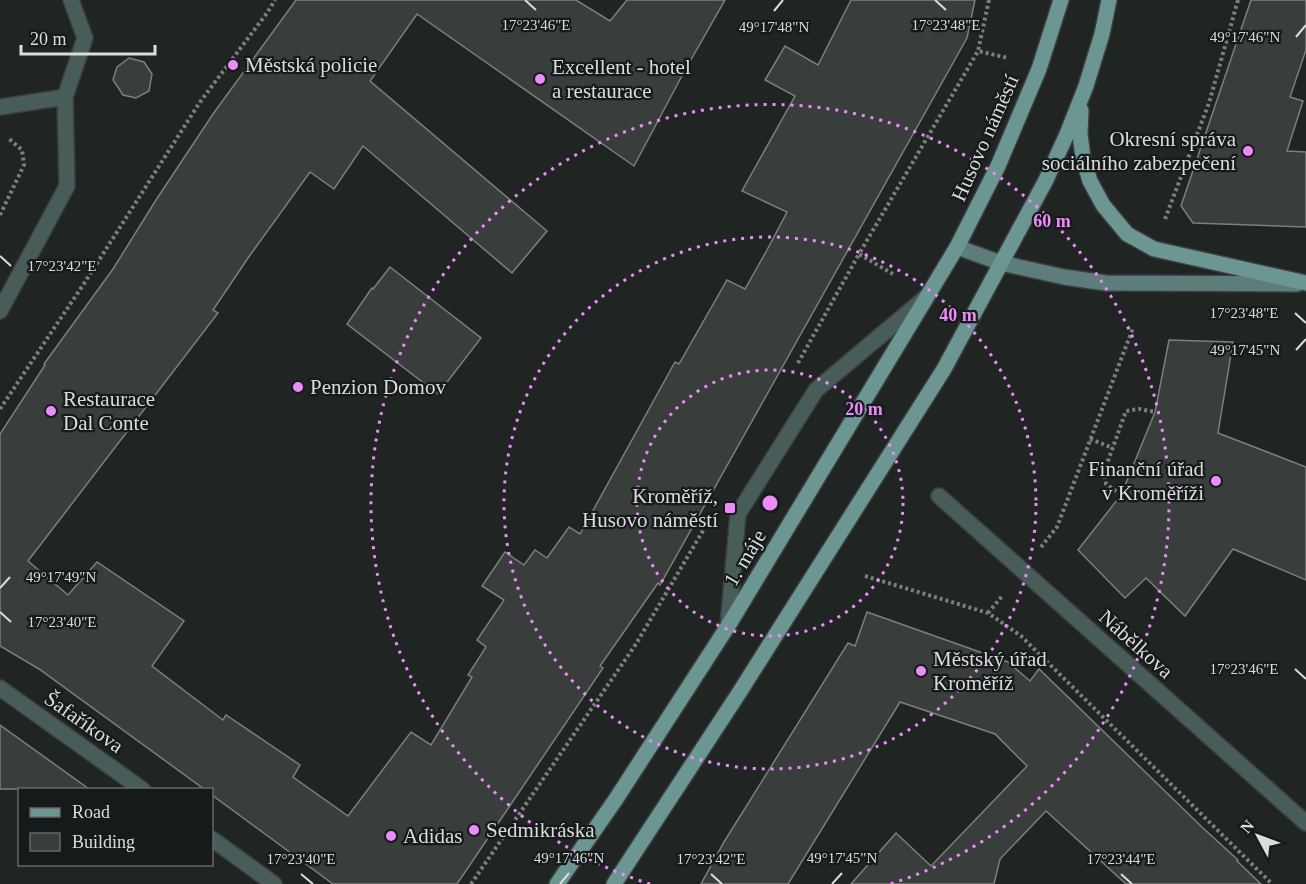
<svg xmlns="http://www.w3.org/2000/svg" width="1306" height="884" font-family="'Times New Roman',serif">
<rect width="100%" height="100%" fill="#202423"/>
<g fill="#393d3c" stroke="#7b7f7e" stroke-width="1.5">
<path d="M296,0H576L610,21L627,0H725L684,72L634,166L417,14L370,81L547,231L512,273L363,146L334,189L310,172L248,258L213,310L218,313L28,561L68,595L97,562L184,621L152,666L223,720L226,715L300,765L293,777L348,816L411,732L431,745L472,677L468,675L486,647L477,640L504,600L482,586L505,552L524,565L535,550L547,558L569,527L580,534L675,362L679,364L727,280L745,289L767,250L787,212L742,191L795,96L765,80L785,46L818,65L851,0H975L967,38L660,585L658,583L600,666L603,668L457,884H333L212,795V789H204L39,669L0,646V434L45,365L44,364L113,269L156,200L213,114Z"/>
<path d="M1251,0H1306V50L1290,97L1303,101L1287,151L1306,152V227L1193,223L1181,206Z"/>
<path d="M129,58L144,62L152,74L149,91L136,98L123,95L113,80L117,67Z"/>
<path d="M390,267L481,338L438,394L347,324L372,288L373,289Z"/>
<path d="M1169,340L1233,342L1218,433L1306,467V580L1233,549L1185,616L1146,578L1125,598L1078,550L1121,495L1155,412Z"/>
<path d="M867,612L1008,662L1030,681L1039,669L1203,828L1238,860L1237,861L1261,884H1126L1046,811L1000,859L994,884H851L896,833L931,866L1027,766L995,734L900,702L788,884H701L724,842L848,643L855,646Z"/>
<path d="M0,725L89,789H0Z"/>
</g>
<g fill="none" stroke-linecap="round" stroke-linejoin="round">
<defs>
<path id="service" d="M728,626L738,514L816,390L925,298"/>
<g id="minor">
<path d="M0,107L65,97"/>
<path d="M0,311L67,186L65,97L85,38L71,0"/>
<path d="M939,496L1306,823"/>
<path d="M0,688L143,790"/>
<path d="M212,839L274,884"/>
</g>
<path id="secondary" d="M957,247L1001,263L1064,277L1106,283L1297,284"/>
<g id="primary">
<path d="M1081,110L1080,134L1083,158L1090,181L1103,205L1127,234L1154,249L1306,283"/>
<path d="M557,884L616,799L728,626L957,247L998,166L1039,69L1061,0"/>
<path d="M614,884L739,693L944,369L1046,180L1067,134L1086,86L1102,34L1109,0"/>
</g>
</defs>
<use href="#service" stroke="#3a3e3d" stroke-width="18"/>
<use href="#minor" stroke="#3a3e3d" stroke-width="18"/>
<use href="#secondary" stroke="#3a3e3d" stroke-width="18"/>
<use href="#primary" stroke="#3a3e3d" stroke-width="18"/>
<g stroke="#7c7f7e" stroke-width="4" stroke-dasharray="3 3" stroke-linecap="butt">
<path d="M989,0L978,51L1008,58"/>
<path d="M0,215L24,165L22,150L8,138"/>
<path d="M1165,219L1209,103L1238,0"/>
<path d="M893,274L859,254L978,51"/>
<path d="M798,363L859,254"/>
<path d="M0,409L85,282L200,102L267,13L275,0"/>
<path d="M1090,439L1113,448"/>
<path d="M1121,495L1106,484L1104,472L1126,411L1139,409L1156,412"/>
<path d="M1041,547L1057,527L1133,328"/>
<path d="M865,576L988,613L1021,636L1272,884"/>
<path d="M988,613L1003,595"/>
<path d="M471,884L636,644L704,529"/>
</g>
<use href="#service" stroke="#485d5a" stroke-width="15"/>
<use href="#minor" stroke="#485d5a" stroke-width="15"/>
<use href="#secondary" stroke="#5c7d79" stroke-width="15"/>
<use href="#primary" stroke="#6b9691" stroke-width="15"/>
</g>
<path fill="none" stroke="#dadddc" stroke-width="2" d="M525,0L536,10M935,0L946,10M774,11L783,0M1296,37L1306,25M0,256L11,266M1295,313L1306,323M1296,350L1306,339M0,588L10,577M0,612L11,622M1295,669L1306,679M301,874L313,884M711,874L722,884M1121,874L1132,884M560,884L569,873M832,884L842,873"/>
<g fill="none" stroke="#ec8cfb" stroke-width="3" stroke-dasharray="3 6">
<circle cx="770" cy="503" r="133"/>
<circle cx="770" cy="503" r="266"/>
<path d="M650 884A399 399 0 1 1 890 884"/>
</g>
<g fill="#ec8cfb" stroke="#171a1a" stroke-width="2">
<circle cx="233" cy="65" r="6"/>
<circle cx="540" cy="79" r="6"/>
<circle cx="1248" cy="151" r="6"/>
<circle cx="298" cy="387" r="6"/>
<circle cx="51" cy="411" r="6"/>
<circle cx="1216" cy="481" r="6"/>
<rect x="724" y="502" width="12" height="12" rx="3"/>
<circle cx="921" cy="671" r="6"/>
<circle cx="474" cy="830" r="6"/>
<circle cx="391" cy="836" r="6"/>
</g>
<g text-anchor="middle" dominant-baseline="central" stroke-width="4.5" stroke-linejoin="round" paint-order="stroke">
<g font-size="21" fill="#dadddc" stroke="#171a1a" text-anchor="start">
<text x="245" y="65">Městská policie</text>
<text x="552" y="67">Excellent - hotel<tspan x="552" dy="24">a restaurace</tspan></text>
<text x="1236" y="139" text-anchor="end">Okresní správa<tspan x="1236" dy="24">sociálního zabezpečení</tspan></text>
<text x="310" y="387">Penzion Domov</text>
<text x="63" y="399">Restaurace<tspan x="63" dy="24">Dal Conte</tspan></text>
<text x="1204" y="469" text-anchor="end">Finanční úřad<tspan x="1204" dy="24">v Kroměříži</tspan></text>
<text x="718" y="496" text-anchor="end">Kroměříž,<tspan x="718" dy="24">Husovo náměstí</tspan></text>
<text x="933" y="659">Městský úřad<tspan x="933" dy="24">Kroměříž</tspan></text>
<text x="486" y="830">Sedmikráska</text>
<text x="403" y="836">Adidas</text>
</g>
<g font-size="21" fill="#dadddc" stroke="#171a1a">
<text transform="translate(985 138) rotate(-66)">Husovo náměstí</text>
<text transform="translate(745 558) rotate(-59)">1. máje</text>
<text transform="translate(1136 644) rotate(42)">Nábělkova</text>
<text transform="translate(84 722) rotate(35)">Šafaříkova</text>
</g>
</g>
<g font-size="15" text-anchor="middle" fill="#dadddc" stroke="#171a1a" stroke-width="4.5" stroke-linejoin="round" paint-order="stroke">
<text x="536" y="30">17°23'46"E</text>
<text x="946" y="30">17°23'48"E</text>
<text x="774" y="32">49°17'48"N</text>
<text x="1245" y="42">49°17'46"N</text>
<text x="62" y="271">17°23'42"E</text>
<text x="1244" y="318">17°23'48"E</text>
<text x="1245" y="355">49°17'45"N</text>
<text x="61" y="582">49°17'49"N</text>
<text x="62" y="627">17°23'40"E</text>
<text x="1244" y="674">17°23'46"E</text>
<text x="569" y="863">49°17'46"N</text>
<text x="842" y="863">49°17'45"N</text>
<text x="301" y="864">17°23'40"E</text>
<text x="711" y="864">17°23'42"E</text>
<text x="1121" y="864">17°23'44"E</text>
</g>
<circle cx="770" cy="503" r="9" fill="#ec8cfb" stroke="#171a1a" stroke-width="3"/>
<g font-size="18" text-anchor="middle" font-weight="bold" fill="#ec8cfb" stroke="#171a1a" stroke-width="4.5" stroke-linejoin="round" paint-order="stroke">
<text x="1052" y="227">60 m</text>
<text x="958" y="321">40 m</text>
<text x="864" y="415">20 m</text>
</g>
<rect x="18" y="788" width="195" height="78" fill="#171a1a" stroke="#656868" stroke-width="1.5"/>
<rect x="30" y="808" width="30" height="9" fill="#6b9691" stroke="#656868" stroke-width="1.5"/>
<text x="72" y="818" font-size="18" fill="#dadddc">Road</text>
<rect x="30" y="833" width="30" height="18" fill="#393d3c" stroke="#656868" stroke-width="1.5"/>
<text x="72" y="848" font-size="18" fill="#dadddc">Building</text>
<g transform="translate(1258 836) rotate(311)" stroke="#171a1a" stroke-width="4.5" paint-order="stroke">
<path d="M0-4.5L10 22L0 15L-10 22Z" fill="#dadddc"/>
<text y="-9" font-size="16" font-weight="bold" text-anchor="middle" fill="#dadddc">N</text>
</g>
<path d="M21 45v9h134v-9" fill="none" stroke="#dadddc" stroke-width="3"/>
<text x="30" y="45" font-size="18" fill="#dadddc" stroke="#171a1a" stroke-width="4.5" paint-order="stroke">20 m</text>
</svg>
